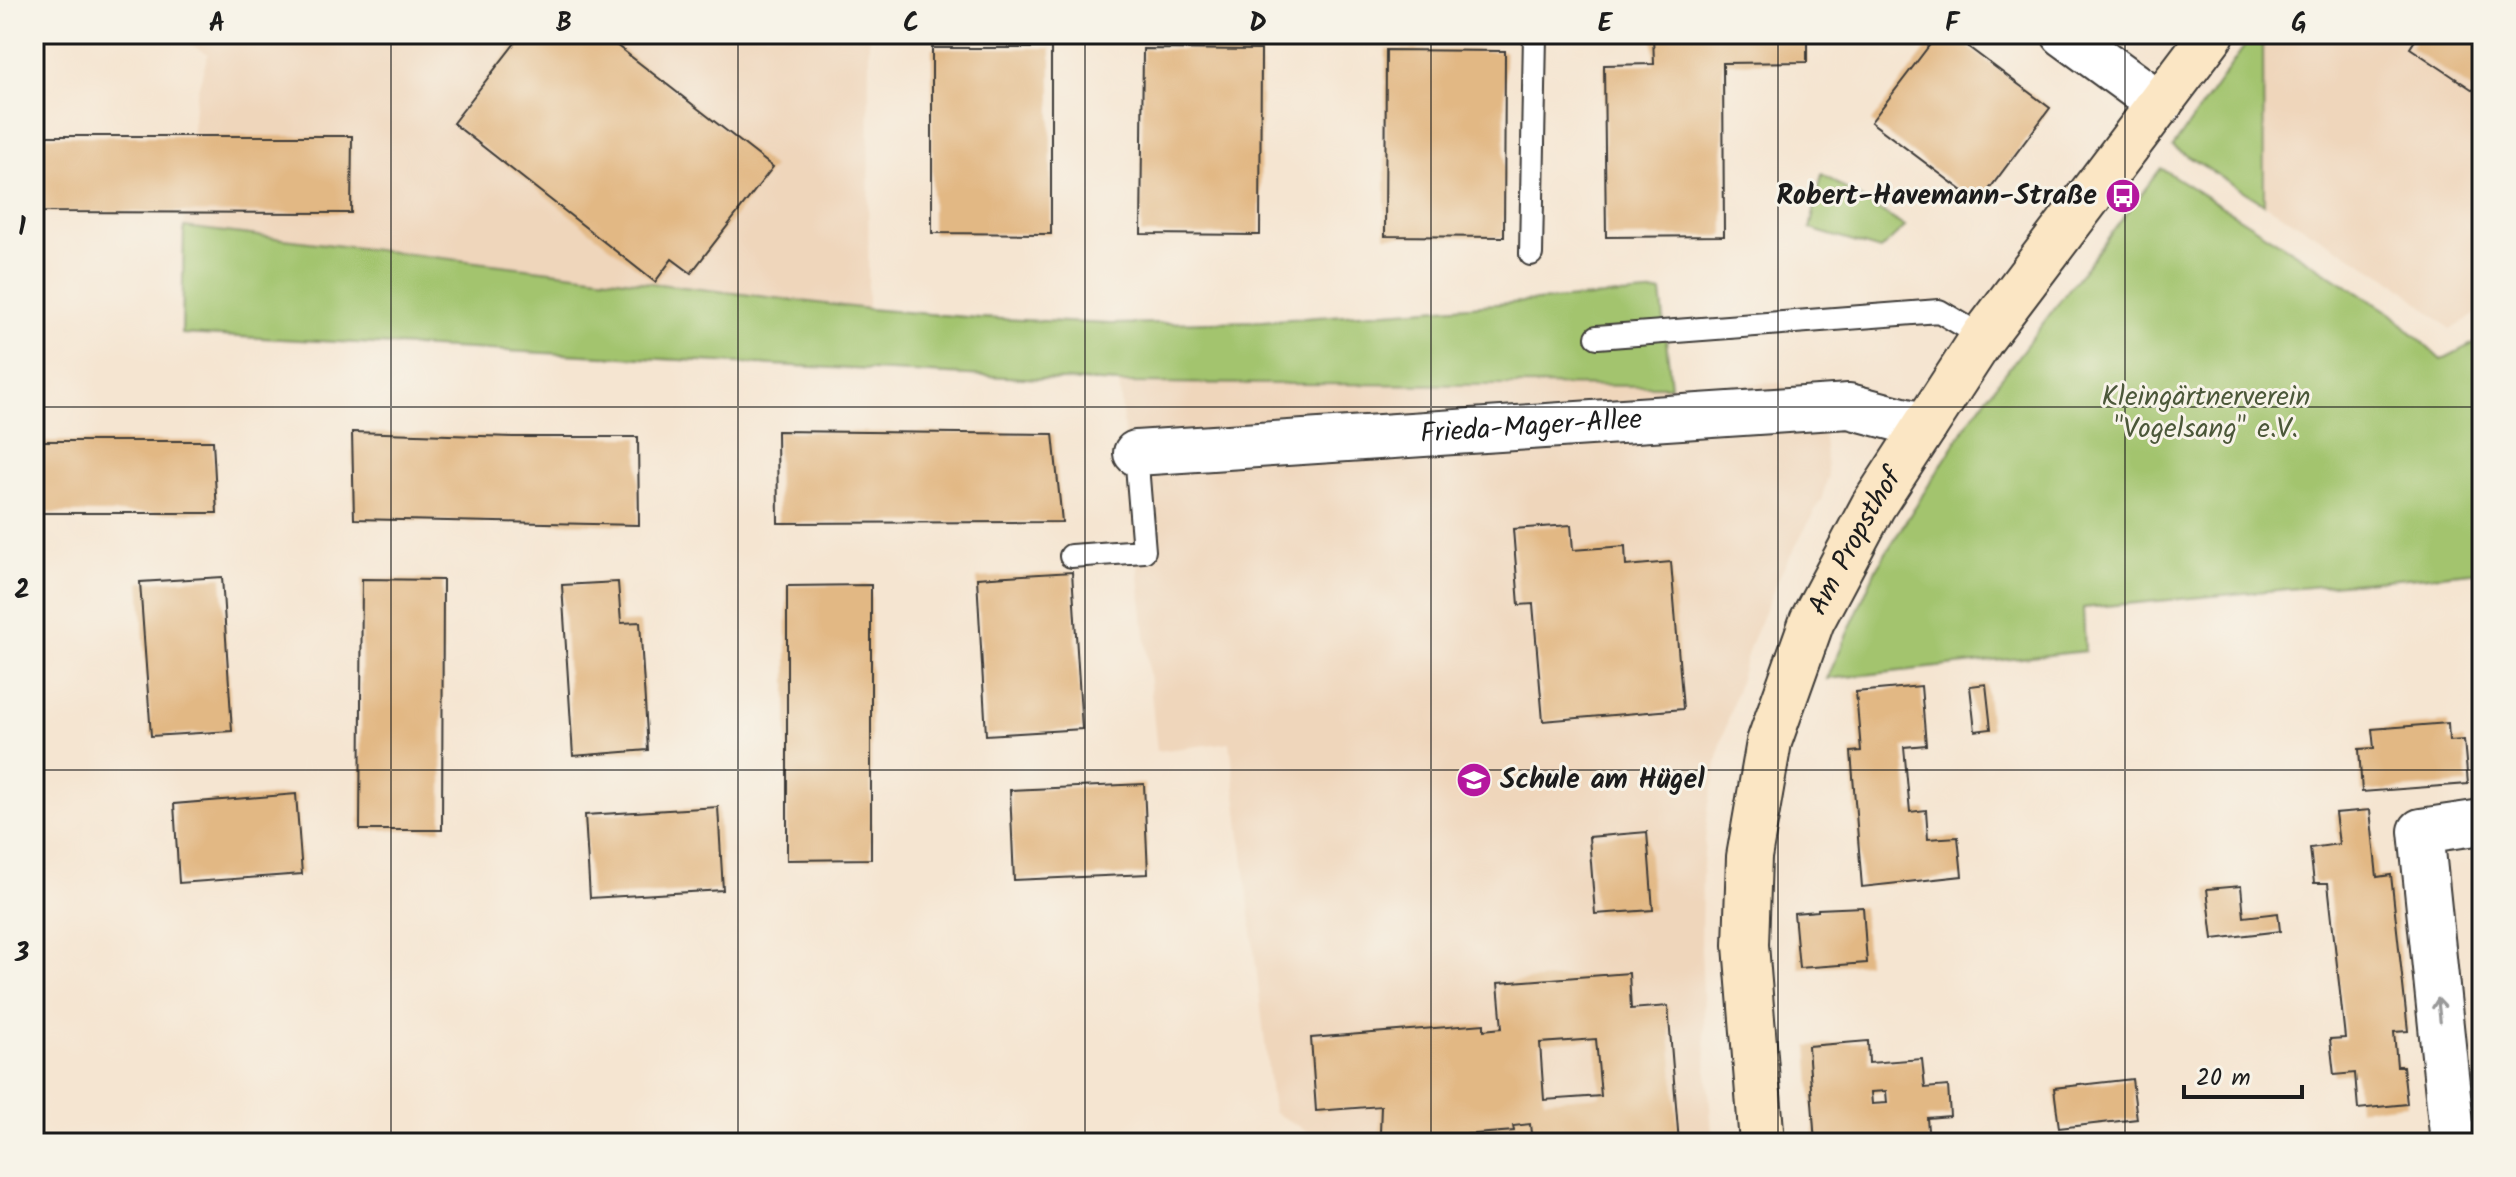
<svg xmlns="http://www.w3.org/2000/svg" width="2516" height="1177" font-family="Kalam,sans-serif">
<rect width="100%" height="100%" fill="#f7f3e8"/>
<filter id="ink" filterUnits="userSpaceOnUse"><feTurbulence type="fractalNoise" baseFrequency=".0125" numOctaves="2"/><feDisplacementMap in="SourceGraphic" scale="16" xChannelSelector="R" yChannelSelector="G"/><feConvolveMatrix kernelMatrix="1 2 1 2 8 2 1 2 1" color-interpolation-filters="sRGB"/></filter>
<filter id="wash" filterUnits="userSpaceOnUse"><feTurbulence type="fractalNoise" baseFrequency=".006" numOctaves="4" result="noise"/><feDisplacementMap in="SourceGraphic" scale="32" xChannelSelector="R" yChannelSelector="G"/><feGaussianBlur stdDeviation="1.8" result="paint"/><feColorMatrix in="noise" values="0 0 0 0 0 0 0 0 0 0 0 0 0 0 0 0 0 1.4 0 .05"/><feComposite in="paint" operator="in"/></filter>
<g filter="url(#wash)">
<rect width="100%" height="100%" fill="#f5e5d1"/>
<g fill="#efd6bb">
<path d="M171,34H869L868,309L184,227L196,97L208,54Z"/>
<path d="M2263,34H2482V311L2450,329L2396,283L2264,204Z"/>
<path d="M1119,383L1671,386L1780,383L1800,398L1816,418L1824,438L1828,477L1821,500L1781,573L1750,645L1721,743L1708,809L1702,875L1701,948L1706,1059L1713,1143H1329L1273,1112L1230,742L1157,751Z"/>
</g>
<g fill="#a3c46e" stroke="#607045" stroke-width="2">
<path d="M2253,34H2263L2264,204L2173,147Z"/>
<path d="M2161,168L2392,314L2441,360L2482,339V571L2083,608L2085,651L1827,679L1877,567L1971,418Z"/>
<path d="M1822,174L1905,227L1880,250L1810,229Z"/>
<path d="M184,227L868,309L979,318L1111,324L1262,321L1661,292L1671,386L1119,383L182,334Z"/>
</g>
<g id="blocks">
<g fill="#e2b884" fill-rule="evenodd">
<path d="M522,34H602L773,167L691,273L672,259L655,282L453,123Z"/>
<path d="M1653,34H1807V62L1723,63L1724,236L1606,237L1604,65L1654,64Z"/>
<path d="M1938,34H1951L2050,108L1979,203L1871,122Z"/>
<path d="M2419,34H2482V96L2410,48Z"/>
<path d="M932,48H1051V234L932,233Z"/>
<path d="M1143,49L1261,50L1260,235L1141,234Z"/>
<path d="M1386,50L1505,51L1504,237L1385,236Z"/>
<path d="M38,136H352L351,213L38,212Z"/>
<path d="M777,431L1053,434L1062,522L778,523Z"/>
<path d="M352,432L513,437H638L639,525L354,519Z"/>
<path d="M34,441H213L217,513H34Z"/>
<path d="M1571,525L1573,550L1625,546L1626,566L1671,562L1683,709L1543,721L1533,604L1519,605L1513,529Z"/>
<path d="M1072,572L1082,729L986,735L977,578Z"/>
<path d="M222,577L232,731L151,736L140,582Z"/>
<path d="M362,579L443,580L442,830H360Z"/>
<path d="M618,582L621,623L640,622L648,750L573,756L562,585Z"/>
<path d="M871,585V859L787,860V586Z"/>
<path d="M1986,684L1991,729L1975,731L1970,686Z"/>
<path d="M1921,686L1926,745L1904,747L1910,812L1926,810L1928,839L1958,837L1962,876L1862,887L1851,752L1861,751L1856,692Z"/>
<path d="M2448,723L2449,741L2464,740L2468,784L2362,792L2359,749L2374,748L2372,729Z"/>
<path d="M1144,784L1148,874L1014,880L1010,790Z"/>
<path d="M296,794L302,874L179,883L174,804Z"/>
<path d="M718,807L723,890L590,898L585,815Z"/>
<path d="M2370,810L2377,877L2391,875L2408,1031L2394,1032L2397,1066H2403L2407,1104L2358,1109L2355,1073L2334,1075L2330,1039L2345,1038L2328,883H2314L2310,848L2339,844L2335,813Z"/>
<path d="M1647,832L1653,910L1595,914L1589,837Z"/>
<path d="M2482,879V944H2480L2473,880Z"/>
<path d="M2241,886L2244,917L2278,913L2280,931L2213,939L2207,889Z"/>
<path d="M1863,907L1867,963L1799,968L1794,913L1818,911V909Z"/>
<path d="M1629,973L1631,1009L1668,1006L1679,1143H1532L1530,1124L1513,1126L1514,1131L1384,1141L1383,1133H1380L1381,1106L1316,1111L1311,1038L1484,1024V1030L1502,1028L1498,983ZM1596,1039L1601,1096L1544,1100L1540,1043Z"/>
<path d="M2482,995V1047H2480L2475,996Z"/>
<path d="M1868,1041L1869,1063L1922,1059L1925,1088L1948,1086L1950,1116L1927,1118L1929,1143H1815L1808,1046ZM1886,1091L1887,1103L1872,1104L1871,1092Z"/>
<path d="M2132,1079L2137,1119L2059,1128L2054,1088Z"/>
</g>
</g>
</g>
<g filter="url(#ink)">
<use href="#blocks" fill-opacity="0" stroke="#3d3a37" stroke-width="2"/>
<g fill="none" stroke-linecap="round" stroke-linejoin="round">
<defs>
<g id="lane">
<path d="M1531,254L1535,34"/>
<path d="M1597,337L1939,311L1983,337"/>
<path d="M1071,556L1144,551L1136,453"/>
</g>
<g id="street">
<path d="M2064,34L2160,104"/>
<path id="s1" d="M1136,453L1849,406L1925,426"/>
<path d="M2453,1143L2421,831L2482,822"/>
</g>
<g id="secondary">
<path id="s2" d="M1762,1143L1746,945L1749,857L1769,742L1812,621L1873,506L1983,337L2212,34"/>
</g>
</defs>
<use href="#lane" stroke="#3d3a37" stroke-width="26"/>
<use href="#street" stroke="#3d3a37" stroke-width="48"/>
<use href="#secondary" stroke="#3d3a37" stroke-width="48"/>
<use href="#lane" stroke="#fff" stroke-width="22"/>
<use href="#street" stroke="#fff" stroke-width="44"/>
<use href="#secondary" stroke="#fbe6c4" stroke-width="44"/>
</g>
<defs><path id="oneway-shaft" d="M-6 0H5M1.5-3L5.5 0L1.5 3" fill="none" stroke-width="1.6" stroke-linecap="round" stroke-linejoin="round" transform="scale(2)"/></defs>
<use stroke="#999" href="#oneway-shaft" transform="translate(2439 1010) rotate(-96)"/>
</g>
<path fill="none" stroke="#1c1c1c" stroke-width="2" stroke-opacity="0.55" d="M391,34V1143M738,34V1143M1085,34V1143M1431,34V1143M1778,34V1143M2125,34V1143M34,407H2482M34,770H2482"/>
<defs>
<symbol id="bus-disc" viewBox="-11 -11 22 22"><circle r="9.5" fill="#b5179e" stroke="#f7f3e8"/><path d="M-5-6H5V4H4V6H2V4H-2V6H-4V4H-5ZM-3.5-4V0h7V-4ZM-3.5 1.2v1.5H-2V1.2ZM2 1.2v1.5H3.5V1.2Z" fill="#fff"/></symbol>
<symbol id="school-disc" viewBox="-11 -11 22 22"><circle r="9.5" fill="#b5179e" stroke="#f7f3e8"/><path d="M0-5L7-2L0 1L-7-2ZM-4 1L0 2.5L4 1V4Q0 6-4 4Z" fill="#fff"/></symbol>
</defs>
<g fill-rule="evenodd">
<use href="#bus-disc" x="2103" y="176" width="40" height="40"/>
<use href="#school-disc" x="1454" y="760" width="40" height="40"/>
</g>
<g text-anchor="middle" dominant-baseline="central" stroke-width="6" stroke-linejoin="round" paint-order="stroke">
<g font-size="28" font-weight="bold" fill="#1c1c1c" stroke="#f7f3e8" text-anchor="end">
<text x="2097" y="196">Robert-Havemann-Straße</text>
<text x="1500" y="780" text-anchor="start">Schule am Hügel</text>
</g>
<g font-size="28" fill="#4b5739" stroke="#f7f3e8">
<text x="2206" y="397">Kleingärtnerverein<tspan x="2206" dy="32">"Vogelsang" e.V.</tspan></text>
</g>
<g font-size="28" fill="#1c1c1c" stroke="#f7f3e8">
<text stroke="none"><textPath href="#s1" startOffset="396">Frieda-Mager-Allee</textPath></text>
<text stroke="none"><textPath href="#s2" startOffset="622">Am Propsthof</textPath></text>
</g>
</g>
<rect width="2516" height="1177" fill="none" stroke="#f7f3e8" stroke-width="88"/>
<path d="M2184 1085v12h118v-12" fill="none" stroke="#1c1c1c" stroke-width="4"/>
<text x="2196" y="1085" font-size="24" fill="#1c1c1c" stroke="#f7f3e8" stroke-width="6" paint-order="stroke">20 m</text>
<rect x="44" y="44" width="2428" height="1089" fill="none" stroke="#1c1c1c" stroke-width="3"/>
<g font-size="26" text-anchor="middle" font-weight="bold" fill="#1c1c1c">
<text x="217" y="31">A</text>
<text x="564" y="31">B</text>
<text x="911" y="31">C</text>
<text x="1258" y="31">D</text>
<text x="1605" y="31">E</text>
<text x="1952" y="31">F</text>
<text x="2299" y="31">G</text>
<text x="22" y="235">1</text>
<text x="22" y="598">2</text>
<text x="22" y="961">3</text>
</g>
</svg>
